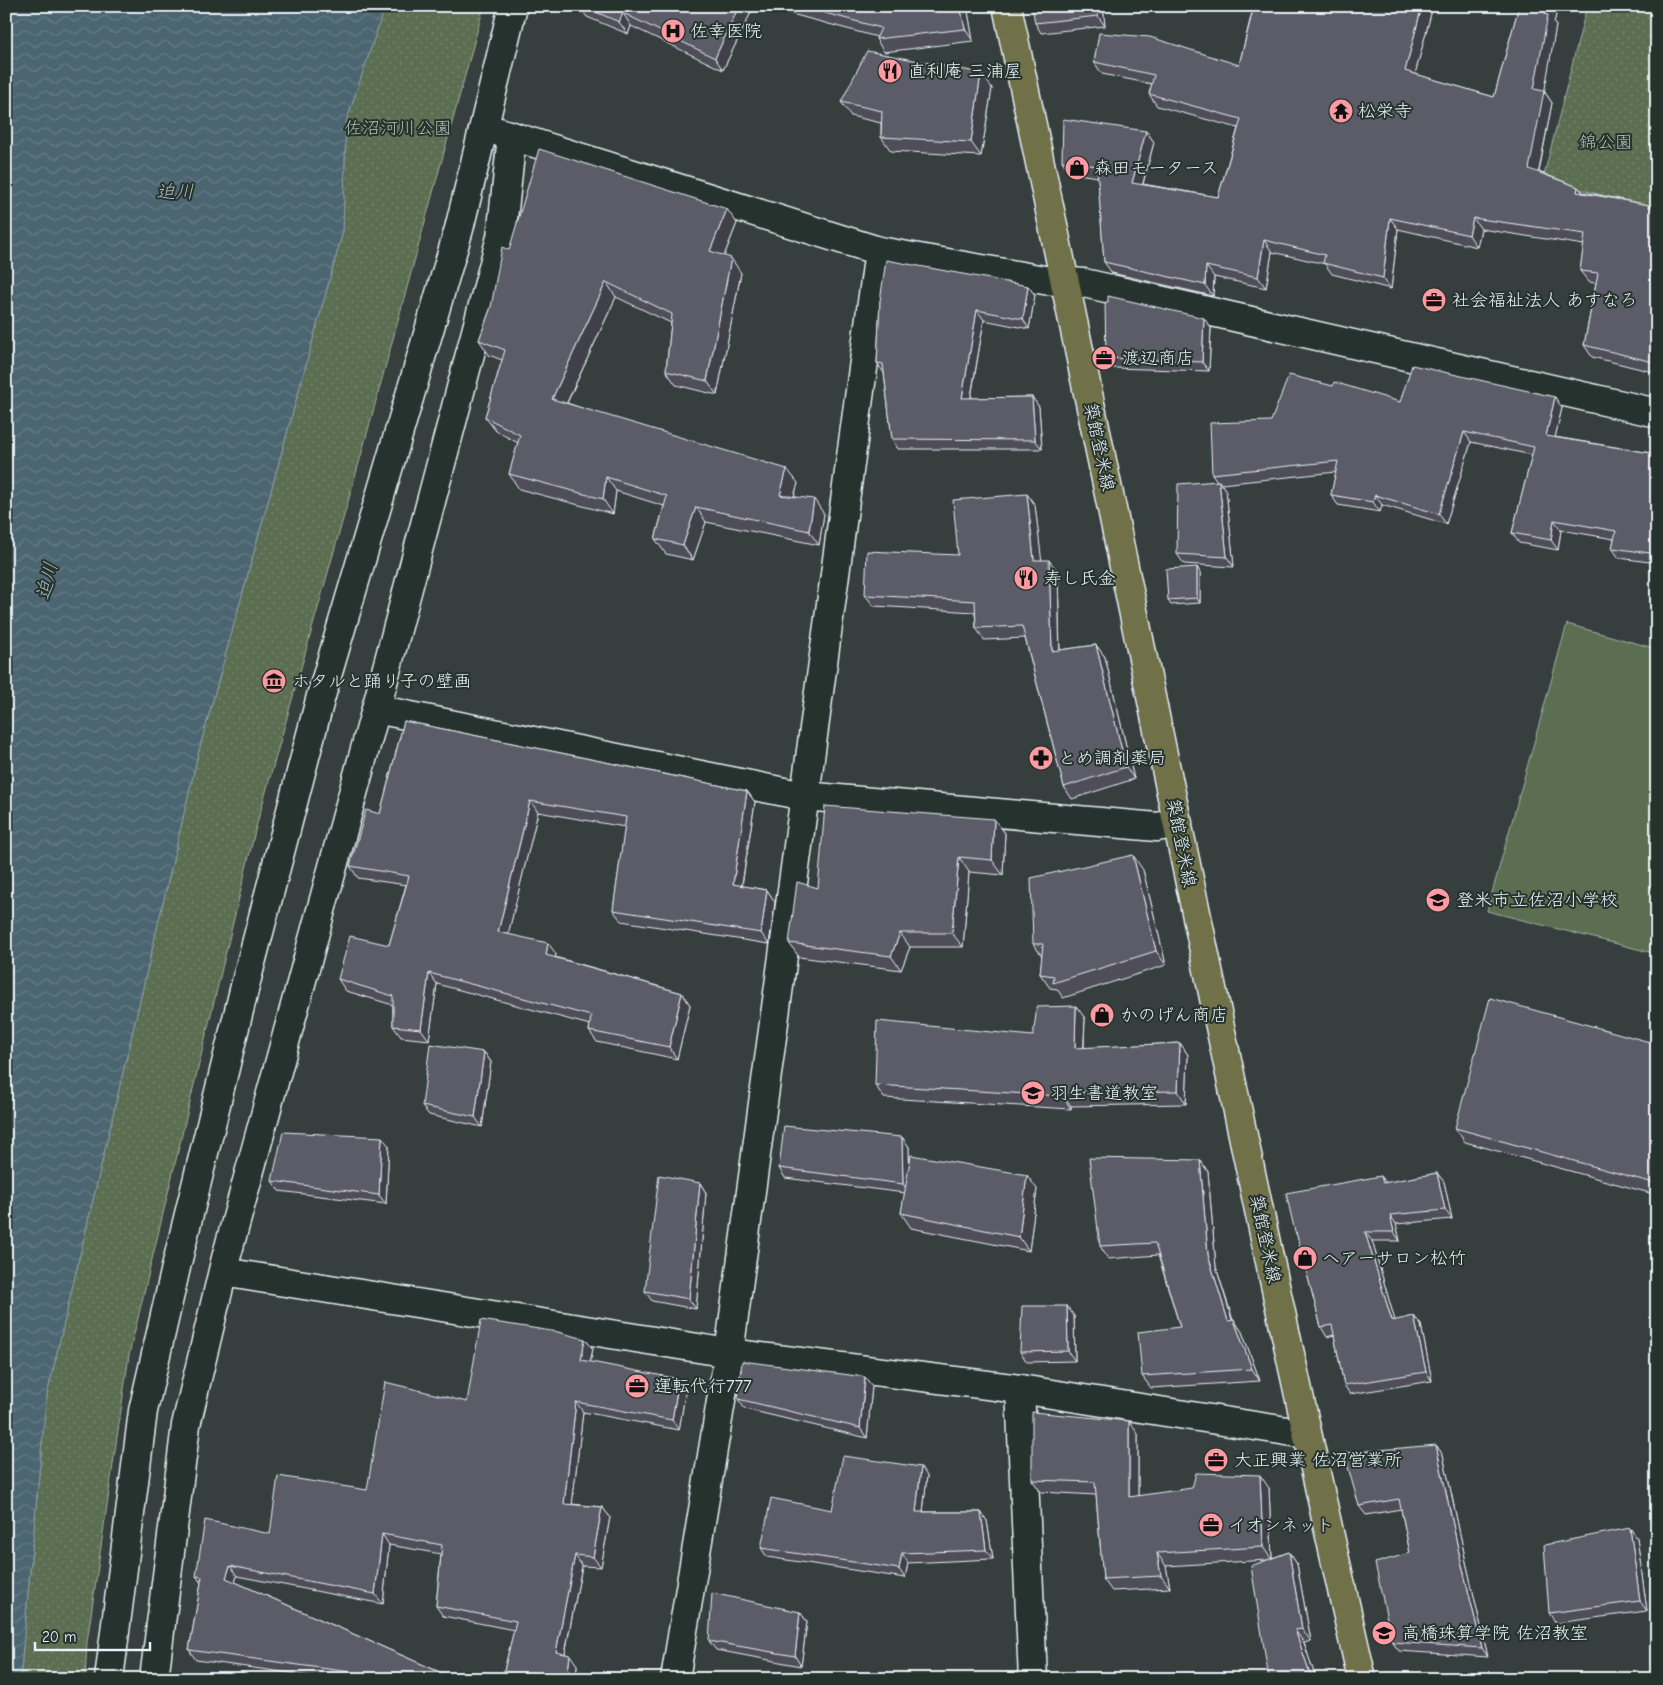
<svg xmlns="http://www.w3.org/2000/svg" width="1663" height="1685" font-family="'Comic Neue','Klee One',sans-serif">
<defs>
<pattern id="park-dots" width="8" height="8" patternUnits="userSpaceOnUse" patternTransform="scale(1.25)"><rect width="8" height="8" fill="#5c6e51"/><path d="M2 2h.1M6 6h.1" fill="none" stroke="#73836b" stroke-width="1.8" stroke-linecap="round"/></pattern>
<pattern id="water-waves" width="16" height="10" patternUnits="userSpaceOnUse" patternTransform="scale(1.25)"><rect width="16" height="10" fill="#4c6571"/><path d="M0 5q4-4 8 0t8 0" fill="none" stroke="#667c86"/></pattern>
</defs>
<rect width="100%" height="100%" fill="#363f3e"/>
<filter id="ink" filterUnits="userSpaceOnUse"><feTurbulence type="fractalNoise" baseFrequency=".02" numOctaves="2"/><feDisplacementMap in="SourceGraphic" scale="10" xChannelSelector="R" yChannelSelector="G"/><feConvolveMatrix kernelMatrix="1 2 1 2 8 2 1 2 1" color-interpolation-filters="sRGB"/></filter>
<g filter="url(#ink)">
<path fill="#5c6e51" stroke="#a2b0a4" d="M1567,624L1657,649V954L1487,911Z"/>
<g fill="url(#park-dots)" stroke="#a2b0a4">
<path d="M385,6H484L362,452L256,827L129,1355L87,1642L85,1679H20L46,1399L199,750L343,231L346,122Z"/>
<path d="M1587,6H1657V210L1543,179Z"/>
</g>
<path fill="url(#water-waves)" stroke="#8a9da7" d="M6,6H385L346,122L343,231L199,750L46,1399L20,1679H6V171L11,152L6,142Z"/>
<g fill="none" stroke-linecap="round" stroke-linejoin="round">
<defs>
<g id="street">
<path d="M496,131L879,251"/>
<path d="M376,709L804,796L1157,827L1178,823"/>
<path d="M223,1272L729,1353L1020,1389L1306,1434"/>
<path d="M1020,1389L1033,1679"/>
<path d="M109,1679L143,1411L177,1263L246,982L321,696L459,229L513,6"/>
<path d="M154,1679L186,1425L226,1258L376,709L501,237L512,136"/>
<path d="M675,1679L729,1353L879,251L1044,280L1084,283L1657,413"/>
</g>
<path id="primary" d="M1007,6C1125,564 1236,1123 1362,1679"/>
</defs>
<use href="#street" stroke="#e8f1f8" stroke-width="31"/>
<use href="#primary" stroke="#e8f1f8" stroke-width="31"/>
<use href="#street" stroke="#26332d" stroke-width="28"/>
<use href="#primary" stroke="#6f704a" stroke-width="28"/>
</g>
<g fill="#4f4e59" stroke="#e8f1f8">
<path d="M579,6H754L723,70L631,26L628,34L587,17Z"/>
<path d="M762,6H967L973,41L884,52L876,39L877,37Z"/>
<path d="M1103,6L1105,26L1041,33L1035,23Z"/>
<path d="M1248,6H1433L1415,74L1494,97L1519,6H1558L1554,23L1556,26L1544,91L1552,103L1539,172L1578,187L1583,192L1649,205L1650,207L1657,209V373L1592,357L1584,345L1596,283L1589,282L1580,271L1584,245L1481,229L1477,247L1398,229L1391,289L1332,274L1325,264L1272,252L1266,288L1214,277L1213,296L1112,273L1104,262L1098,177L1070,173L1062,161L1146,131L1154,142L1143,184L1218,197L1238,128L1157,106L1149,94L1152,84L1102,74L1094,62L1239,65L1253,8Z"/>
<path d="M992,88L981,156L891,151L881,137V123L851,116L841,102Z"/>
<path d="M737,223L724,256L741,273L717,395L676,385L666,371L671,323L616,297L567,403L798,483L794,497L824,514L819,545L706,522L693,560L666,554L655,539L664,506L616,491L613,514L519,489L509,474L518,443L496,431L485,417L502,360L489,355L479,340L491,307L509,250Z"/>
<path d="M1028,286L1035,295L1029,329L984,320L971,398L1032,397L1039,407L1042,449H898L892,439L884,373L877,363L880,301Z"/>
<path d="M1211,328L1209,371L1113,368L1106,358Z"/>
<path d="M1333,386L1400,402L1562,408L1555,437L1657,454V563L1619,558L1612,548L1614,539L1561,530L1558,550L1519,543L1512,533L1532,455L1471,442L1446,524L1382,505L1380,512L1338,505L1331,495L1336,472L1221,484L1226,490L1234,567L1184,564L1177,554L1217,481L1212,474L1271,421Z"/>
<path d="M1035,505L1041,560L1058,572L1060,650L1096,645L1105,657L1134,779L1072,799L1064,787L1025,638L984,640L976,628L975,612L874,606L865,595L958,555Z"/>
<path d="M1197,567L1200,572V603L1171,605L1168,600Z"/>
<path d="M404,721L747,791L755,802L742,886L767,890L775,902L769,944L621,921L613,910L625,827L538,812L508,934L556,954L555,957L682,993L690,1005L677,1059L597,1042L589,1031L590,1025L437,984L429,1040L401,1037L393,1026V1005L346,991L338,979L389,945L406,885L358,878L350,866L380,814Z"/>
<path d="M994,819L1005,833L1003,875L969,872L963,947H910L901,970L799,957L789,943L818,888Z"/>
<path d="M1143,870L1166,965L1063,998L1057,989L1050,988L1040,974L1042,956L1033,944Z"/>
<path d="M1085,1018L1084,1048L1180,1043L1188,1055L1186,1104L1071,1106V1109L884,1098L875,1085L1033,1036Z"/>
<path d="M1657,1044V1195L1465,1142L1455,1128Z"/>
<path d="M484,1052L491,1062L482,1127L429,1115L422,1106Z"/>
<path d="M902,1137L909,1147V1167L1037,1189L1029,1251L911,1228L901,1213L905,1193L785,1178L779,1168Z"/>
<path d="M389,1146L386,1204L279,1191L272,1181Z"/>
<path d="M1200,1160L1208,1172L1216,1267L1233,1320H1234L1242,1332L1260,1381L1151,1388L1142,1376L1180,1327L1158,1255L1108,1259L1100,1246Z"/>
<path d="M1437,1173L1444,1182L1452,1219L1396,1224L1400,1241H1372L1395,1321L1414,1316L1421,1325L1432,1381L1350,1394L1344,1385L1334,1335L1327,1337L1321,1327L1297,1235L1295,1232L1381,1176L1386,1183Z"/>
<path d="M700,1183L706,1193L696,1309L652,1301L645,1291Z"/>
<path d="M1074,1316L1075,1361L1027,1362L1020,1352Z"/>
<path d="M585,1339L593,1349L590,1362L686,1389L679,1430L583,1412L572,1504L602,1507L610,1517L601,1567L582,1566L565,1654L577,1665L576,1679H502L514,1630L443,1616L436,1606L441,1554L389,1545L383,1604L237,1576L235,1582L451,1677L452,1679H333L196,1660L189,1650L201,1583L196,1576L270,1534L367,1490L467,1402Z"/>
<path d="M872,1386L867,1438L745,1409L738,1399Z"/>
<path d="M1138,1434V1496L1269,1488L1272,1558L1289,1552L1297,1564L1311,1641L1304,1643L1316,1679H1269L1268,1560L1166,1566L1170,1588L1112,1591L1103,1579L1096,1495L1041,1492L1032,1480Z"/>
<path d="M1436,1445L1443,1455L1466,1562L1488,1657L1399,1651L1392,1642L1410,1553L1401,1509L1366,1515L1359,1506Z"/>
<path d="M927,1476L923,1512H981L987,1521L993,1559L908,1563L905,1578L767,1557L761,1548L832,1510Z"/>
<path d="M1630,1528L1637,1538L1647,1611L1556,1623L1549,1613Z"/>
<path d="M800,1612L807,1622L801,1666L716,1650L709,1641Z"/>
</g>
<g fill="#404048" stroke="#e8f1f8">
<path d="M739,6H754L723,70L715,58Z"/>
<path d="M960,6H967L973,41L965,29Z"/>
<path d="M1097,6H1103L1105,26L1098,16Z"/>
<path d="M1422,6H1433L1413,82L1405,71Z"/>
<path d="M1547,6H1558L1554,23L1556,26L1544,94V91L1552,103L1537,180L1529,169L1534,89Z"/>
<path d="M623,13L631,26L628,34L619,22Z"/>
<path d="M981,73L992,88L981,156L971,142Z"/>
<path d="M1146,131L1154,142L1140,194L1132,183Z"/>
<path d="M1578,187L1587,198L1577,192Z"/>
<path d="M727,209L737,223L720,266L710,251Z"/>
<path d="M1390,218L1398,229L1391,289L1383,278Z"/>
<path d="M1473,218L1481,229L1477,247L1469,235Z"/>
<path d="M1264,240L1272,252L1266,288L1258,277Z"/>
<path d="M731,258L741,273L717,395L707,381Z"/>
<path d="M1206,266L1214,277L1213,296L1205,285Z"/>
<path d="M606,282L616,297L562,413L552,399Z"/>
<path d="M1028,286L1035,295L1029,329L1023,319Z"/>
<path d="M977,310L984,320L969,408L962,398Z"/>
<path d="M1204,318L1211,328L1209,371L1202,362Z"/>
<path d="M1032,397L1039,407L1042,449L1035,440Z"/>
<path d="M1555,397L1562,408L1553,446L1546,436Z"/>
<path d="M1464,432L1471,442L1446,524L1439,514Z"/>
<path d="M787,469L798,483L790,509L780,495Z"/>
<path d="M606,477L616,491L613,514L603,499Z"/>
<path d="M1219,481L1226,490L1234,567L1227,557Z"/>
<path d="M1027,494L1035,505L1043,572L1034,560Z"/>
<path d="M1375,495L1382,505L1380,512L1373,502Z"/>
<path d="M814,499L824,514L819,545L809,531Z"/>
<path d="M696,507L706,522L693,560L683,545Z"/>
<path d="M1554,520L1561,530L1558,550L1551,540Z"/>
<path d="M1049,560L1058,572L1060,663L1052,651Z"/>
<path d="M1197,567L1200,572V603L1197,598Z"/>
<path d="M1096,645L1105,657L1134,779L1126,767Z"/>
<path d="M747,791L755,802L740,896L733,884Z"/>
<path d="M530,801L538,812L506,943L498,932Z"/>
<path d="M994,819L1005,833L1003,875L992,860Z"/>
<path d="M1133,855L1143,870L1166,965L1156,951Z"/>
<path d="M959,857L969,872L963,947L952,933Z"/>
<path d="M767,890L775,902L769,944L761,933Z"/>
<path d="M900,933L910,947L901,970L891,956Z"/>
<path d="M548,943L556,954L554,966L546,955Z"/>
<path d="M429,973L437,984L429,1040L421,1029Z"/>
<path d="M682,993L690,1005L677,1059L669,1047Z"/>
<path d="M1076,1006L1085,1018L1083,1060L1075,1048Z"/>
<path d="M1180,1043L1188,1055L1186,1104L1178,1091Z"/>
<path d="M484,1052L491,1062L482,1127L475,1117Z"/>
<path d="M1062,1093L1071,1106V1109L1062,1096Z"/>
<path d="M382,1137L389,1146L386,1204L379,1195Z"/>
<path d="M902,1137L909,1147L910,1194L903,1184Z"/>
<path d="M1200,1160L1208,1172L1216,1267L1236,1333L1228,1321L1208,1255Z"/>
<path d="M1437,1173L1444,1182L1452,1219L1445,1210Z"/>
<path d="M1027,1175L1037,1189L1029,1251L1019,1237Z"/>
<path d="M1381,1176L1388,1185L1383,1183Z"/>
<path d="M700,1183L706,1193L696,1309L689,1299Z"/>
<path d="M1390,1215L1396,1224L1400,1241L1394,1232Z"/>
<path d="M1365,1232L1372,1241L1398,1331L1392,1321Z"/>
<path d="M1067,1306L1074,1316L1075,1361L1068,1351Z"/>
<path d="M1414,1316L1421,1325L1432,1381L1426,1372Z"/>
<path d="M1234,1320L1242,1332L1260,1381L1252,1369Z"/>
<path d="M585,1339L593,1349L588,1371L581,1360Z"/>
<path d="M865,1377L872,1386L867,1438L860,1428Z"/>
<path d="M679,1379L686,1389L679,1430L672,1420Z"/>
<path d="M576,1402L583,1412L571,1514L564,1504Z"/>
<path d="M1129,1421L1138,1434V1510L1129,1497Z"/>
<path d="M1436,1445L1443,1455L1466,1562L1488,1657L1482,1648L1459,1553Z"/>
<path d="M921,1467L927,1476L922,1521L916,1512Z"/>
<path d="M1260,1475L1269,1488L1272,1560L1263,1547Z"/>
<path d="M602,1507L610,1517L601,1567L593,1557Z"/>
<path d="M981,1512L987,1521L993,1559L986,1550Z"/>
<path d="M1630,1528L1637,1538L1647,1611L1640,1601Z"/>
<path d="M382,1534L389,1545L383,1604L375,1594Z"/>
<path d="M1289,1552L1297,1564L1311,1641L1302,1629Z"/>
<path d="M902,1553L908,1563L905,1578L899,1569Z"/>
<path d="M1157,1553L1166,1566L1170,1588L1161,1576Z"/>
<path d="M575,1555L582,1566L563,1663L556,1652Z"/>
<path d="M230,1566L237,1576L233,1588L226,1578Z"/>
<path d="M800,1612L807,1622L801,1666L795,1656Z"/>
<path d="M1295,1630L1304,1643L1316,1679H1312Z"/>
<path d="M570,1655L577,1665L576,1679H567Z"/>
</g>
<g fill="#5c5b67" stroke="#e8f1f8">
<path d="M582,6H739L715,58L623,13L619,22Z"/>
<path d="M799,6H960L965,29L876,39L881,28Z"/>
<path d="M1032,6H1097L1098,16L1035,23Z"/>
<path d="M1254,6H1422L1405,71L1494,97L1519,6H1547L1545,14L1548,15L1534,89L1544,91L1529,169L1578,187L1577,192L1649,205L1648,206L1657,209V363L1584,345L1598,273L1580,271L1585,234L1473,218L1469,235L1390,218L1383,278L1323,263L1325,255L1264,240L1258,277L1206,266L1205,285L1104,262L1097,166L1062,161L1063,119L1146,131L1132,183L1218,197L1241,119L1149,94L1154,75L1094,62L1099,33L1150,37L1239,65Z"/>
<path d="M867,51L981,73L971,142L881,137L882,111L841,102Z"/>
<path d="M539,149L727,209L710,251L731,258L707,381L666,371L672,314L606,282L552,399L787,469L780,495L814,499L809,531L696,507L683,545L655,539L667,496L606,477L603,499L509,474L520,435L485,417L505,350L479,340L491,307L502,247L509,250Z"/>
<path d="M886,260L1028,286L1023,319L977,310L962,398L1032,397L1035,440L892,439L883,364L877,363L880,301Z"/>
<path d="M1108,296L1204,318L1202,362L1106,358L1105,302H1108Z"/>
<path d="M1412,365L1555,397L1546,436L1657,454V554L1612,548L1616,531L1554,520L1551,540L1512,533L1534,447L1464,432L1439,514L1375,495L1373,502L1331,495L1338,461L1212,474L1210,423L1271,421L1289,375L1333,386L1334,382L1400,402Z"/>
<path d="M1219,481L1227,557L1177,554L1178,484Z"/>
<path d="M1027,494L1034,560H1049L1052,651L1096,645L1126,767L1064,787L1022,626L976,628L975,601L865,595L867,551L958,555L953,500Z"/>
<path d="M1197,567V598L1168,600L1166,569Z"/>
<path d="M404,721L747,791L733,884L767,890L761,933L613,910L626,817L530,801L498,932L548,943L546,955L682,993L669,1047L589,1031L591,1016L429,973L421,1029L393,1026V996L338,979L350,936L389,945L409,876L350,866L366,810L380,814Z"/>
<path d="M825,806L994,819L992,860L959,857L952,933H900L891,956L789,943L797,882L818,888Z"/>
<path d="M1133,855L1156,951L1053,983L1054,976L1040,974L1043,944H1033L1031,878Z"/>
<path d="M1490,998L1657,1044V1184L1455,1128Z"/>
<path d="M1076,1006L1075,1048L1180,1043L1178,1091L1062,1093V1096L875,1085L877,1021L1033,1036L1037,1007Z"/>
<path d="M430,1044L484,1052L475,1117L422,1106Z"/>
<path d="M784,1126L902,1137L903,1184L779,1168Z"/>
<path d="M283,1132L382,1137L379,1195L272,1181Z"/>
<path d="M911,1155L1027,1175L1019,1237L901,1213Z"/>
<path d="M1089,1158L1200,1160L1208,1255L1228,1321L1234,1320L1252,1369L1142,1376L1138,1332L1180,1327L1155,1243L1100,1246Z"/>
<path d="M1437,1173L1445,1210L1390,1215L1394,1232H1365L1392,1321L1414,1316L1426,1372L1344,1385L1332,1325L1321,1327L1296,1232H1295L1286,1193L1381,1176L1383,1183Z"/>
<path d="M659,1175L700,1183L689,1299L645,1291Z"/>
<path d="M1022,1306H1067L1068,1351L1020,1352Z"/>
<path d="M481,1320L558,1332L585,1339L581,1360L679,1379L672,1420L576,1402L564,1504L602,1507L593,1557L575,1555L556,1652L570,1655L567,1679H502L516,1621L436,1606L442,1545L382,1534L375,1594L230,1566L226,1578L451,1677V1679H401L189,1650L202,1577L196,1576L205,1520L270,1534L278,1476L367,1490L385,1382L467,1402Z"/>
<path d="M742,1361L865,1377L860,1428L738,1399Z"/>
<path d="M1032,1412L1129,1421V1497L1192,1488L1196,1473L1260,1475L1263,1547L1157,1553L1161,1576L1103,1579L1095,1482L1032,1480Z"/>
<path d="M1436,1445L1459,1553L1482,1648L1392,1642L1375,1563L1410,1553L1399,1499L1359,1506L1344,1453Z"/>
<path d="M843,1456L921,1467L916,1512H981L986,1550L902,1553L899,1569L761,1548L771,1498L832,1510Z"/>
<path d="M1630,1528L1640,1601L1549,1613L1544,1545Z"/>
<path d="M1289,1552L1302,1629L1295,1630L1312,1679H1269L1251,1566Z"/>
<path d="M712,1593L800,1612L795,1656L709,1641Z"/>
<path d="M1583,1676L1584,1679H1560Z"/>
</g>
</g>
<defs>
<symbol id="hospital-disc" viewBox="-11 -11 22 22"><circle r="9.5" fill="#ff9aa2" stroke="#26332d"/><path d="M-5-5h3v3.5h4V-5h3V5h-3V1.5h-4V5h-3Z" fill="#111"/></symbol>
<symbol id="restaurant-disc" viewBox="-11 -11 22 22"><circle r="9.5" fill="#ff9aa2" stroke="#26332d"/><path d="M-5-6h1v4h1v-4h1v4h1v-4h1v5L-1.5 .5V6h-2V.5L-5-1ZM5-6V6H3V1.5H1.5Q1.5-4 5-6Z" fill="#111"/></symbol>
<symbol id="temple-disc" viewBox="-11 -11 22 22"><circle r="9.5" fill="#ff9aa2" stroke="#26332d"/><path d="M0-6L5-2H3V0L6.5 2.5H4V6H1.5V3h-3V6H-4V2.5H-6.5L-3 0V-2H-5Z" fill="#111"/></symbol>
<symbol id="shop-disc" viewBox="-11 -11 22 22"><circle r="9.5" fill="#ff9aa2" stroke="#26332d"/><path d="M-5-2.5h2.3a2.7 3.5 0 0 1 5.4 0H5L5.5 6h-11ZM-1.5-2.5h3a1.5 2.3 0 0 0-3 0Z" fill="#111"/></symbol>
<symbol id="office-disc" viewBox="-11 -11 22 22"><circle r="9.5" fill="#ff9aa2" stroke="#26332d"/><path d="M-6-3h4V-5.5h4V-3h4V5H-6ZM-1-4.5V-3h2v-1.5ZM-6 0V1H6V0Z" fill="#111"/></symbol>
<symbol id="museum-disc" viewBox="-11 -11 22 22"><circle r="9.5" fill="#ff9aa2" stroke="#26332d"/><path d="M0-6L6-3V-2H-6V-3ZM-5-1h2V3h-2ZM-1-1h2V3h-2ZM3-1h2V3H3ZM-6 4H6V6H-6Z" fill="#111"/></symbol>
<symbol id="pharmacy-disc" viewBox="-11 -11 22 22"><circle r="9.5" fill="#ff9aa2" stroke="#26332d"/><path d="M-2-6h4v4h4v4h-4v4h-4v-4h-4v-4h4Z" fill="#111"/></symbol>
<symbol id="school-disc" viewBox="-11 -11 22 22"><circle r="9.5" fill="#ff9aa2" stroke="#26332d"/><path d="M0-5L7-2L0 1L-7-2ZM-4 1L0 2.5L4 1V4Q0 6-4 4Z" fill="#111"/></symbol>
</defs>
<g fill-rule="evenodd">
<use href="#hospital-disc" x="659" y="17" width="28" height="28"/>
<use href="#restaurant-disc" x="876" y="57" width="28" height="28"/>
<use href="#temple-disc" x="1327" y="97" width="28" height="28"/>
<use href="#shop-disc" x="1063" y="154" width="28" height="28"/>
<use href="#office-disc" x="1420" y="286" width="28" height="28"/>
<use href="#office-disc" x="1090" y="344" width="28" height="28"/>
<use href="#restaurant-disc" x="1012" y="564" width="28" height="28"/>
<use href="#museum-disc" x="260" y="667" width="28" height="28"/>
<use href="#pharmacy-disc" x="1027" y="744" width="28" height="28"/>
<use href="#school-disc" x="1424" y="886" width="28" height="28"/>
<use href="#shop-disc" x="1088" y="1001" width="28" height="28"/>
<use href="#school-disc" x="1019" y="1079" width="28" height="28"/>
<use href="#shop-disc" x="1291" y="1244" width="28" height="28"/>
<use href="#office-disc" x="623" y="1372" width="28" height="28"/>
<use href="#office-disc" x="1202" y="1446" width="28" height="28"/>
<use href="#office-disc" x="1197" y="1511" width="28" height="28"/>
<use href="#school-disc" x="1370" y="1619" width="28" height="28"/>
</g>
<g text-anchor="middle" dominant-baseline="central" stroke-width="4" stroke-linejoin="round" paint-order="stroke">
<g font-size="18" fill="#e8f1f8" stroke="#26332d" text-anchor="start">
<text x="690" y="31">佐幸医院</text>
<text x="908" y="71">直利庵 三浦屋</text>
<text x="1358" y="111">松栄寺</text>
<text x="1094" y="168">森田モータース</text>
<text x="1452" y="300">社会福祉法人 あすなろ</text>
<text x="1122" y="358">渡辺商店</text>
<text x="1044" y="578">寿し氏金</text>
<text x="292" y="681">ホタルと踊り子の壁画</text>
<text x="1058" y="758">とめ調剤薬局</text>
<text x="1456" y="900">登米市立佐沼小学校</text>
<text x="1120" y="1015">かのげん商店</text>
<text x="1050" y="1093">羽生書道教室</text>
<text x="1322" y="1258">ヘアーサロン松竹</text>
<text x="654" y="1386">運転代行777</text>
<text x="1234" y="1460">大正興業 佐沼営業所</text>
<text x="1228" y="1525">イオンネット</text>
<text x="1402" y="1633">高橋珠算学院 佐沼教室</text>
</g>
<g font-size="18" fill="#b0bdb5" stroke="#26332d">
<text x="398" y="128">佐沼河川公園</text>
<text x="1606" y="142">錦公園</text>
</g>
<g font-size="18" fill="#e8f1f8" stroke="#26332d">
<text transform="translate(1099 447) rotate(78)">築館登米線</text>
<text transform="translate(1181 843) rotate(79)">築館登米線</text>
<text transform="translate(1265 1239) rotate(78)">築館登米線</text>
</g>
<g font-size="19" font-style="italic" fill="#aab9c2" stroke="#26332d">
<text x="175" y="192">迫川</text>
<text transform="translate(47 581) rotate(-76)">迫川</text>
</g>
</g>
<rect width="1663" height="1685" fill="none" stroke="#26332d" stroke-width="25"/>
<rect x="12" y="12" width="1638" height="1660" fill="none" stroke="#e8f1f8" stroke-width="2" filter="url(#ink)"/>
<path d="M35 1642v8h115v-8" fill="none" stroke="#e8f1f8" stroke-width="2.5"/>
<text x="42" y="1642" font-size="15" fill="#e8f1f8" stroke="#26332d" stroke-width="4" paint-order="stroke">20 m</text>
</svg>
